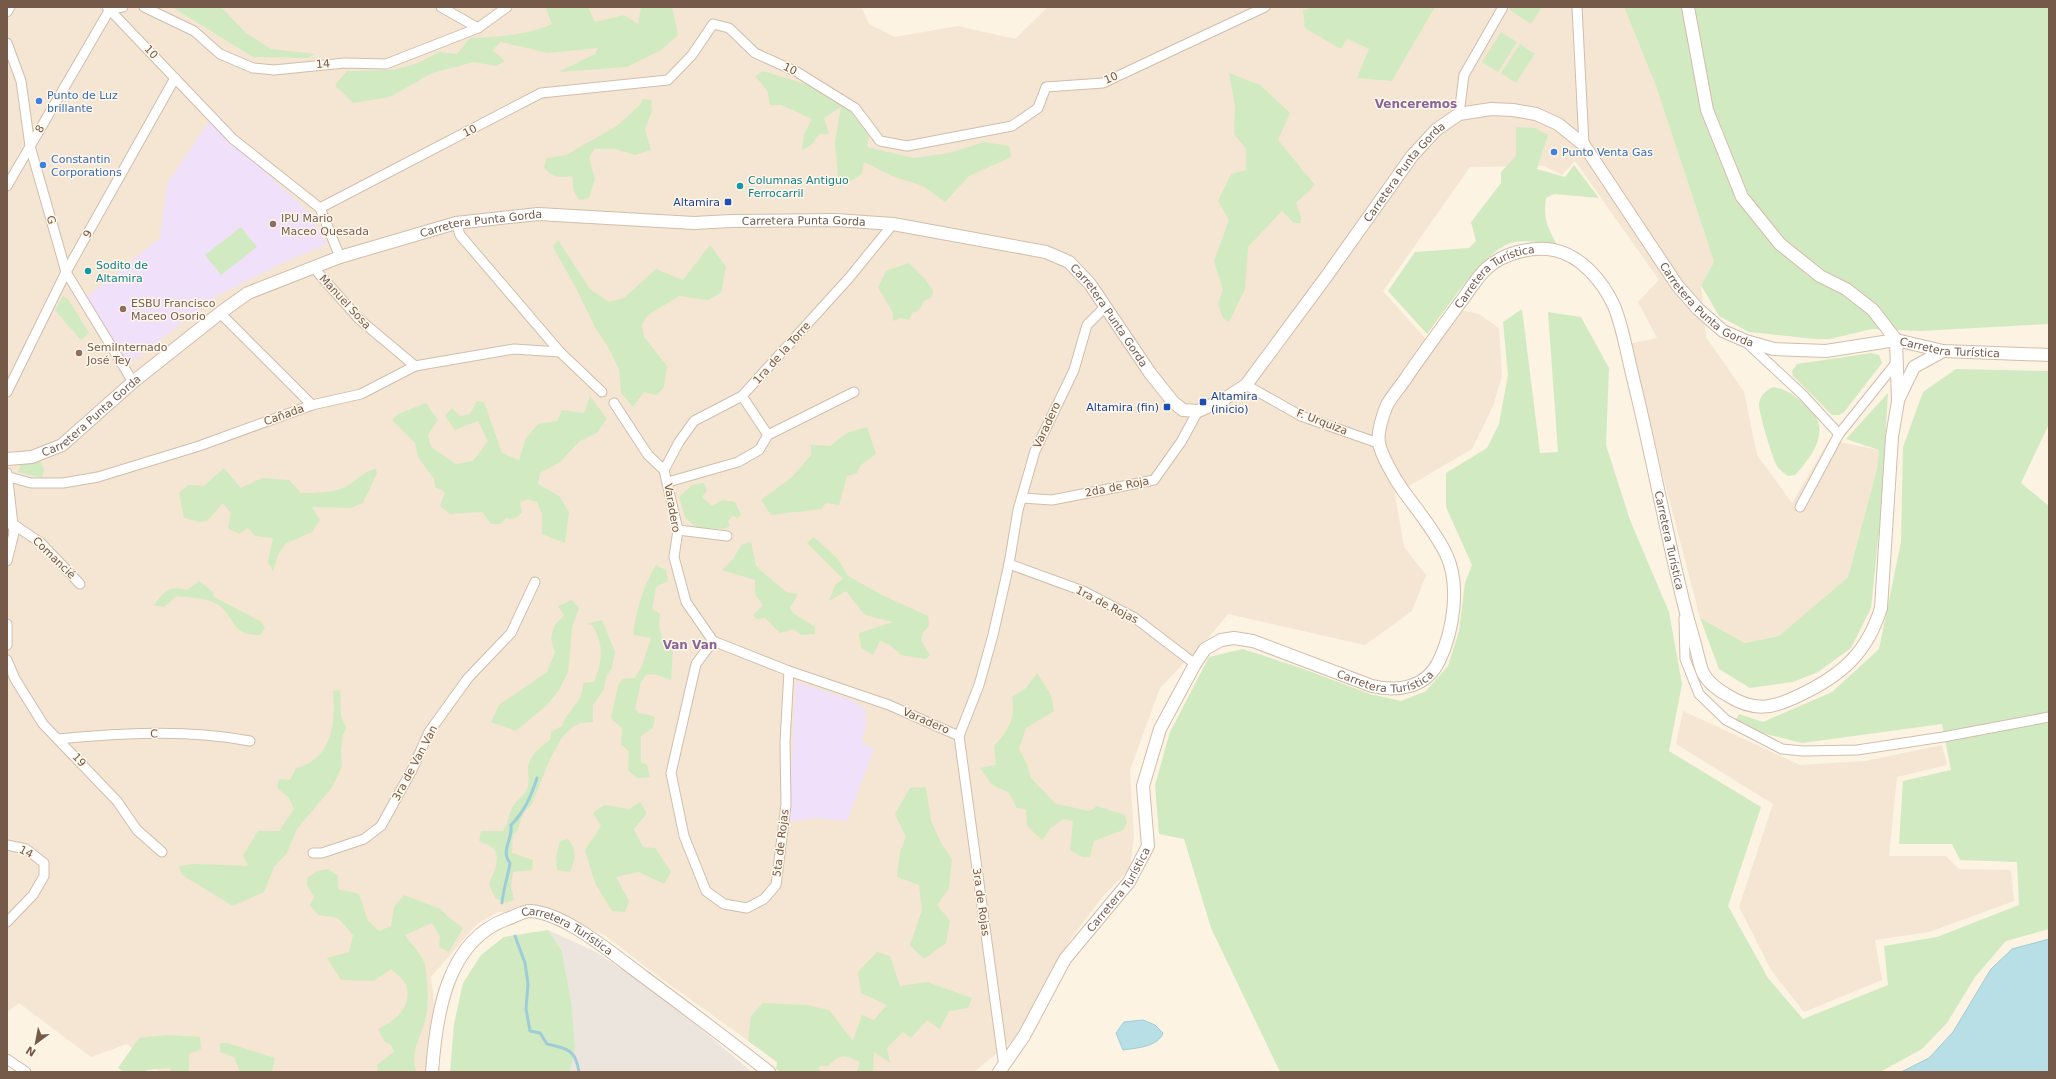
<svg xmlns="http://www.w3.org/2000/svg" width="2056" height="1079" font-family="'DejaVu Sans',sans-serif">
<rect width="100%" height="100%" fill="#fcf3e3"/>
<g fill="#f4e6d2">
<path d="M7,7H861L869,24L895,37L958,26L1015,39L1048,7H1314L1303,10L1341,49L1347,39L1369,49L1392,81L1435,7H1624L1656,86L1714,262L1701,285L1706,337L1744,392L1757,455L1792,503L1829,440L1879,450L1877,469L1848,577L1779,636L1745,643L1700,618L1629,344L1657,338L1638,302L1659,280L1575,161L1562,175L1544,166L1470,167L1383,291L1432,346L1460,310L1479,314L1499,328L1502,376L1493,406L1472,449L1395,494L1404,547L1426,575L1412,611L1365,645L1228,614L1209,637L1160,688L1130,770L1134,836L1130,869L1104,895L1072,937L1014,1039L974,1072H786L778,1062L659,977L606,936L552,911L498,912L477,924L431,977L434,1002L426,1072H160L127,1044L91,1057L19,1003L7,1012Z"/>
<path d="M1683,711L1800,765L1865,761L1942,745L1947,765L1897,777L1889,856H1946L1959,869L2011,870L2014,901L1929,932L1875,940L1882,980L1804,1012L1771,970L1739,907L1773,804L1676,744Z"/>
</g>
<path fill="#ece5de" d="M548,930L596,952L662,996L752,1072H570L575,1048L572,1007L562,951Z"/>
<g fill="#f0e0f9">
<path d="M210,120L307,211L327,244L278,265L215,297L128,365L86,297L160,238L167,184Z"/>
<path d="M796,682L852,700L865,709L866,724L862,743L874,749L847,821L818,818L788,822Z"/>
</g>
<g fill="#d1eac2">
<path d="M172,7H221L246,33L271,49L315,54L308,58L253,57Z"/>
<path d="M548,7H588L595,22L624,15L638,24L641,7H672L678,35L661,50L627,67L558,72L595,54L598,48L548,53L501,42L492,50L505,61L496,66L474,62L432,73L390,97L353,103L335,85L347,71L393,70L418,63L439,52L457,54L470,38C498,37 526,35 552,24L546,8Z"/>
<path d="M1314,7H1435L1392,81L1357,78L1369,49L1347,39L1341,49L1305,28L1303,10Z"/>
<path d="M1511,7H1542L1531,24L1510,10Z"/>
<path d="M1624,7H2049V324L1920,331L1872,329L1830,339H1814L1749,332L1719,316L1701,285L1714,262L1656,86Z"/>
<path d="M1501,32L1517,42L1498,72L1482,62Z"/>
<path d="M1520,44L1535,54L1516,83L1501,73Z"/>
<path d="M763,71L809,85L843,102L869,136L867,147L914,158L949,153L984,142L1009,146L1011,157L969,176L945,202L923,186L892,176L864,162L862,174L839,188L835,141L841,107L824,118L829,134H819L812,144L802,150L804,134L812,119L781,105H770L767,90L755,76Z"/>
<path d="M1229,73L1260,85L1290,113L1278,140L1315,185L1296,203L1301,217V223H1294L1282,211L1248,247L1245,289L1229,322L1223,318L1218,304L1223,290L1214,261L1229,220L1218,201L1231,174L1246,170V149L1234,134L1235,106Z"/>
<path d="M643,99L651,100L652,111L645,129L651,150L635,155L615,149H594L589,158L595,179L589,198L579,200L574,192L572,176C559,178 552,178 544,167L547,158L566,155L617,126L639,106Z"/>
<path d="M1516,127L1535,128L1548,135L1537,169L1565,177L1574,165L1599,198L1554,194L1546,198C1543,219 1547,226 1557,245C1544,243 1528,240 1514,242C1486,247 1445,311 1427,334L1388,291L1415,252L1469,248L1476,241L1471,222L1501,183V172L1516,156Z"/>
<path d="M241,227L257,247L221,275L205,255Z"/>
<path d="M558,240L590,289L609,302L624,298L656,269L683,280L710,245L726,267L721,293L708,300L679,296L648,315L642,324L644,337L667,366L664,387L657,395L644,392L633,407L621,393L619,369L607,345L596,329L576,288L553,247Z"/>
<path d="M909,263L926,280L933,291L932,297L924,301L919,310L912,313L909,320L900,318L893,321V313L878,287L886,271Z"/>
<path d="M63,296L68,299L89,333L81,340L55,310Z"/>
<path d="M1522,309L1540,453L1558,452L1548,312L1581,317L1609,368L1606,445L1630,520L1669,612L1682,684L1669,751L1761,807L1728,906L1768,978L1803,1019L1888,985L1884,946L1937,937L2019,905L2017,862L1960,860L1952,844H1899L1903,781L1951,770L1942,724L1802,743L1766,734L1735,721L1739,714L1763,722L1832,692L1879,649L1901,542L1903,447L1923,392L1956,369L2049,371V424L2021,483L2049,506V929L2006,941L1975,977L1947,1023L1922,1049L1880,1072H1280L1211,928L1184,839L1159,834L1155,785L1170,732L1209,657L1243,649L1301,668L1370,694L1401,701L1426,691L1448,666L1459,631L1465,583L1472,565L1446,507V473L1487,448L1499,424L1508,375L1503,322Z"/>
<path d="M1871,353L1879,355L1882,363L1844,412L1839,415H1832L1793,376L1792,371L1797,364Z"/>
<path d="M1773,387C1786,389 1796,396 1805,405C1809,409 1815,414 1817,419C1826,439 1808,461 1795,475L1788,476C1784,473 1779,470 1777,466C1772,457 1758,411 1759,403C1761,395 1766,390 1773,387Z"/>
<path d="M1888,393L1881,511L1871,608L1851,648L1818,672L1793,682L1750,688L1719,669L1700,618L1745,643L1779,636L1848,577L1877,469L1879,450L1846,439Z"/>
<path d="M590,396L607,419L597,433L580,441L560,462L540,473L538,484L559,496L569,512L565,543L542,534V514L537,502L527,499L520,503L522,512C517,518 513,520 506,518L500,524H491L482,512L450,514L440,506L445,492L435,487L434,479L418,457L415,443L392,420L398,414L426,403L438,420L428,435L431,447L456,464L473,461L488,441L478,421L455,430L445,416L452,408L460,416L470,414L477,401L484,402L502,453L519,460L526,438L538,424L557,421L562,410L584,413Z"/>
<path d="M867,427L876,454L861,465L857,473L847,476L839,505L826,503L821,509L771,515L761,500L792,477L811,455V445L830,446L847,433Z"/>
<path d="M40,460L44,470L42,478L18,472L21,463Z"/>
<path d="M224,468L241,488L262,478L289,480L301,493C317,493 335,493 349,485C358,479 365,471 376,469L377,473L363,503L350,508L312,507L320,520L312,532L285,544L278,555L273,571L268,562L273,538L255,536L248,528L239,534L228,528L231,513L223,503L207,521L199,522L184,518L179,493L188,485L204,486Z"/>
<path d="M704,483L707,490L702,497L712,506L722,500L735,502L741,515L738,518L732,516L728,521L730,526L724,529L696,528L685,517L679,497L692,485Z"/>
<path d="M814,537L838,559L848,576L882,595L928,616L929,626L923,632L921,640L930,655L926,659L901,655L890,645L880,641L873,655L861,648L859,633L893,622L865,615L846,591L829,601L835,585L843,579L807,543Z"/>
<path d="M751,542L756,566L786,592L798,594L790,608L793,613L815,627V634L801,635L794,629L780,633L765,618L757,619L753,615L763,605L755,594V580L722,570L733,559L742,544Z"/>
<path d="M656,565L666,570L668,581L656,587L652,609L660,614C658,632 660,637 673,650L671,680L654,674L646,675L641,682L635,709L639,713L651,715L655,718L653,728L641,736V762L647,765L650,777L637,778L628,770L629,752L621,744L622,728L611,718L618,686L622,679L635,678L642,666L651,638L633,635C636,611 643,586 656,565Z"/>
<path d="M199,581L213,592L214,597L260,621L265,627L261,635C229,637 236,614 215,603C203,597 190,598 177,596L164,607L154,605C165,590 169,586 187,590Z"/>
<path d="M572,600L579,608L572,628L568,672L559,690L547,705L516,731L491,722L499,705L547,672L555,652L551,639L554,626L564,615L558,606Z"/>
<path d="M602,620L615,652L612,668L606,677L604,689L593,705V722L581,723L573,727L563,736L550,759L532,804L524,812L517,831L513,835L512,853L533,860L532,870L513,872L511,885L514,900L507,903L495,898L489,884C493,874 502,857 493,848C490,845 483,843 479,841L481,831H503C508,824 508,818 511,810C514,802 522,798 526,791C530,784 528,776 528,769C528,757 541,746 550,740L551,732L562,726C567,709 583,704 583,683L594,682C602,662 605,645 592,625L586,624Z"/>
<path d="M1037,673L1051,695L1054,711L1026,728L1019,749L1027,764L1031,778L1056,804L1090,811L1097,806L1125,815L1127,823L1123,830L1094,841L1090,857H1082L1070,850L1073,821L1063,819L1050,829L1042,840L1027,826L1026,809L1017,808L1008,792L992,785L980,768L996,765L994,746C1008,730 1016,720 1012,697L1026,688Z"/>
<path d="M340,690L341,715L346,729L343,735L341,750L342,766L333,786L297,829L287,853L274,867L264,892L233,906L182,875L179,866L194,864L248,866L243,855L258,831H279L294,809L289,798L277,788L279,779L290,780L296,768C332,760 336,722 333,691Z"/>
<path d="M926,787L931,821L941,843L952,859L949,888L937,905L950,921L946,943L924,959L910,945L922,910L919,885L897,877L900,852L906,837L895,814L910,788Z"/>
<path d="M640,802L647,813L634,829L643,847L655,848L671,872L664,884L639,872L616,877L629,901L625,912L612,911L595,883L585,850L601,826L593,813L604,805L629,809Z"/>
<path d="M568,839C577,850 576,858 570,872L557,870L556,857L560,841Z"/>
<path d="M329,869L338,876V889L359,894L368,921L379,931L391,926L394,907L404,895L441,909L447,916L463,928L449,952L439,947L440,937L432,923L405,935C410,943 419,951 423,960C428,970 429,1004 426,1016C423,1035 408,1052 417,1072H378L377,1065L394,1052L391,1045L385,1042L378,1029C395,1021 413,1007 406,985C404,979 395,973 391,969L374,981L341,980L327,958L349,952L353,935L338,918L318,915L310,905L314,897L307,885V878L317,871Z"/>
<path d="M548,930L562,951L572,1007L575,1048L570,1072H450L454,1024L463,983L481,955L504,937Z"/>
<path d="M877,952L890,956L900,986L927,982L972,998L968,1008L949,1011L940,1029L927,1020L911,1038L903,1032L887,1048L890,1063L874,1052L873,1072H857L860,1062C844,1055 841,1053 828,1066H819L820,1072H781L776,1069L777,1062L748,1041L751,1016L763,1003L806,1005L829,1010L853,1041L862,1015L874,1020L887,1005L861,993L858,972Z"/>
<path d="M167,1035L200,1037L201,1049L189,1054V1072H171V1068L147,1070L146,1072H124L118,1068L139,1038Z"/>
<path d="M220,1043H227L275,1058L272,1072H240L234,1057L220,1052Z"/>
</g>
<g fill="#b8dee6" stroke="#9ecdd8">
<path d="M2049,939V1072H1901L1929,1058L1953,1032L1991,969L2012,949Z"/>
<path d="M1143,1020L1155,1025L1163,1033C1158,1047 1136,1048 1123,1050L1116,1033L1124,1022Z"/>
</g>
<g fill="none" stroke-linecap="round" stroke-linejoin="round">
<g stroke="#9ecdd8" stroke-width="3">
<path d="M502,903C503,889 508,877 510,863C500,850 513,840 511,825C525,811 531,796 537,778"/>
<path d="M515,936L525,963L528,984L526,1009L530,1031L540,1033L547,1044C567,1048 576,1050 579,1072"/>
</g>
<defs>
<g id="minor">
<path d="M107,7L233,139L320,208L340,257"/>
<path d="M144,7L194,31L220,54L253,68L274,70L345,63L386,64L478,28L507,7"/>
<path d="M441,7L478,28"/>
<path d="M1577,7L1584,145"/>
<path d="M110,9L123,7"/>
<path d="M7,12L10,7"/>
<path d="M7,43L21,81L30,146L66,272L133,382"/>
<path d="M1459,114L1464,75L1503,7"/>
<path d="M7,186L110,9"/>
<path d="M320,208L541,93L668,80L692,55L713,24L729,28L755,53L797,72L855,108L880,141L907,146L1012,126L1038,108L1046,87L1103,83L1265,7"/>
<path d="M456,223L460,235L560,352L602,392"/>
<path d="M313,267L359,319L415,366"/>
<path d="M220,313L312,405"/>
<path d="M1746,342L1803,395L1839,434"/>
<path d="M1246,385L1301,416L1378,443"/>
<path d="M7,392L66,272L175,78"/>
<path d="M742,396L768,435"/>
<path d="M614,403L648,455L664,470L678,530L674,557L686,602L713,641L789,671L889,705L959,736"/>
<path d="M664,470L679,442L694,421L742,396L849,278L893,224"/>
<path d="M7,473L14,533L7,561"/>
<path d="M9,477L31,483H63L98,477L199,446L312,405L361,394L415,366L514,349L560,352"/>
<path d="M668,482L738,462L759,450L768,435L854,392"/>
<path d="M1022,498L1052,500L1154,480L1181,442L1198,411"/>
<path d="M1800,507L1839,434L1896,363"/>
<path d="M7,524H13L41,543L80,584"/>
<path d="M678,530L727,536"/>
<path d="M1009,564L1083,591L1135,618L1195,664"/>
<path d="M1684,618L1685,659L1699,694L1726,720L1782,749L1803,751L1857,750L1943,737L2049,717"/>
<path d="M7,624V645"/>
<path d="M713,641L696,664L671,773L684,836L706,891L724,904L747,908L764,899L776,885L786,805L785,742L789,671"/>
<path d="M7,660L15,679L43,724L117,801L137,830L162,852"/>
<path d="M58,739C121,733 188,729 250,741"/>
<path d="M7,845L26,849L44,863V876L33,895L7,922"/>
<path d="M313,853H322L364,839L381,826L412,770L429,732L468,678L511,633L535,582"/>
<path d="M7,1059L26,1072"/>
<path d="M1004,1067L959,736L979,685L993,635L1009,564L1018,510L1035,451L1074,370L1087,325L1106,306"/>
</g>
<g id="secondary">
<path d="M1688,7L1707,110L1742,197L1780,244L1820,276L1846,289L1873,310L1896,340"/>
<path d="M1899,398L1914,367L1943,351"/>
<path id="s1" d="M7,459L32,457L62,445L133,382L220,313L248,293L340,257L456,223L538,214L694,223L731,221L836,220L893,224L1046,252L1069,262L1090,284L1150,373L1173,402L1183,410L1198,411L1223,400L1246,385L1326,277L1412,156L1436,130L1459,114L1491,109L1513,110L1536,114L1558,124L1584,145L1677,285L1698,309L1723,331L1746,341L1774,349L1826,351L1896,340L1943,351L2049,355"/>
<path id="s2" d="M432,1072C436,1016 446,941 507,919C514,917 523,911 530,911C566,913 615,956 644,977C686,1008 728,1040 769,1072"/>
<path id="s3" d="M999,1072L1024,1036L1065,959L1129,882L1148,846L1143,786L1160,729L1195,664L1205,649L1221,640L1234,638L1253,641L1372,686C1398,692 1426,688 1439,661C1453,632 1461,585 1446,554C1435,531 1417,510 1402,489C1395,479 1381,455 1379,443C1377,433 1383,414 1387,405C1392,396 1400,387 1406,378C1423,353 1441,329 1459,304C1468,293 1476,278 1487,268C1504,253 1531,246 1554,250C1582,256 1603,282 1614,306C1623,327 1628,359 1634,382C1651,451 1664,522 1681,592C1685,611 1691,629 1696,648C1698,656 1700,666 1703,673C1708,682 1718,690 1727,695C1754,712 1772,709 1800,695C1842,675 1867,653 1881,608L1892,437L1898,401L1896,340"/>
</g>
</defs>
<use href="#minor" stroke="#d0bead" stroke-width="11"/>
<use href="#secondary" stroke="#d3bdaa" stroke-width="14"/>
<use href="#minor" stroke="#fff" stroke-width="9"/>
<use href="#secondary" stroke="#fff" stroke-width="12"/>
</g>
<g fill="#3f7fe0" stroke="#fff7ea" stroke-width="1.5">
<circle cx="39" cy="101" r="4"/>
<circle cx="1554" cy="152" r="4"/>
<circle cx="43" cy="165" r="4"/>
</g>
<g fill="#0f9aa8" stroke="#fff7ea" stroke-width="1.5">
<circle cx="740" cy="186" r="4"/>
<circle cx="88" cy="271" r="4"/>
</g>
<g fill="#1a4fb4" stroke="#fff7ea" stroke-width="1.5">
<rect x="724" y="198" width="8" height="8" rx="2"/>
<rect x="1199" y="398" width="8" height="8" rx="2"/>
<rect x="1163" y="403" width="8" height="8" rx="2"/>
</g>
<g fill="#8d6e63" stroke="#fff7ea" stroke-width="1.5">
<circle cx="273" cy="224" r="4"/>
<circle cx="123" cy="309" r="4"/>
<circle cx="79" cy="353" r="4"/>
</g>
<g text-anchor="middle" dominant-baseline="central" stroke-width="3" stroke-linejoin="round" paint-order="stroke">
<g font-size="11" fill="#755a49" stroke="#fff7ea">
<text transform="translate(151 52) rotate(47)">10</text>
<text transform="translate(323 64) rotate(-4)">14</text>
<text transform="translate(790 69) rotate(25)">10</text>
<text transform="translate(1111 78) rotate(-23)">10</text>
<text transform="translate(40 129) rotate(-60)">8</text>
<text transform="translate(470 131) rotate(-27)">10</text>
<text stroke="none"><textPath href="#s1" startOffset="1659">Carretera Punta Gorda</textPath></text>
<text transform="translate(51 220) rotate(74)">G</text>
<text stroke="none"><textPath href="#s1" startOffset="866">Carretera Punta Gorda</textPath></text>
<text stroke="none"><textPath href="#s1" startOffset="542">Carretera Punta Gorda</textPath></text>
<text transform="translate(88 234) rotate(-61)">9</text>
<text stroke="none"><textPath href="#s3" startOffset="1190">Carretera Turística</textPath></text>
<text transform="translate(345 302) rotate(47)">Manuel Sosa</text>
<text stroke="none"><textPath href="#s1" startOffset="2079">Carretera Punta Gorda</textPath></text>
<text stroke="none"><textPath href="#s1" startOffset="1203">Carretera Punta Gorda</textPath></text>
<text stroke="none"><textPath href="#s1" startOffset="2340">Carretera Turística</textPath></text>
<text transform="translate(782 353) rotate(-48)">1ra de la Torre</text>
<text stroke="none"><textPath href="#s1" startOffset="98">Carretera Punta Gorda</textPath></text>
<text transform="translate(284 415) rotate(-20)">Cañada</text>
<text transform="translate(1322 422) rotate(21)">F. Urquiza</text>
<text transform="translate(1047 425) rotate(-65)">Varadero</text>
<text transform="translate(1117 487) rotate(-11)">2da de Roja</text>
<text transform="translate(672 508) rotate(80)">Varadero</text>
<text stroke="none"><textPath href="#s3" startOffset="1586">Carretera Turística</textPath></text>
<text transform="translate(54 558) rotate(44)">Comancié</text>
<text transform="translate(1107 605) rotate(27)">1ra de Rojas</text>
<text stroke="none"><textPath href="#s3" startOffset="675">Carretera Turística</textPath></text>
<text transform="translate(926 721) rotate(23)">Varadero</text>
<text transform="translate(154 734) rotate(-1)">C</text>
<text transform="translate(79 760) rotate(47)">19</text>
<text transform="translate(415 763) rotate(-62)">3ra de Van Van</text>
<text transform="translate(781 843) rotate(-83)">5ta de Rojas</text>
<text transform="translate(26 852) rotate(27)">14</text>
<text stroke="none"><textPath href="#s3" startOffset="219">Carretera Turística</textPath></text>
<text transform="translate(981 902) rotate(82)">3ra de Rojas</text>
<text stroke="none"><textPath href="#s2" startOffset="247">Carretera Turística</textPath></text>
</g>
<g font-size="11" fill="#366cbe" stroke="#fff7ea" text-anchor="start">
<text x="47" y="95">Punto de Luz<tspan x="47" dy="13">brillante</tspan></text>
<text x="1562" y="152">Punto Venta Gas</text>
<text x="51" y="159">Constantin<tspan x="51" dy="13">Corporations</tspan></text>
</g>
<g font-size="11" fill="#0d838f" stroke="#fff7ea" text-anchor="start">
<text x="748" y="180">Columnas Antiguo<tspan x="748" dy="13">Ferrocarril</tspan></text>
<text x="96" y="265">Sodito de<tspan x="96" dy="13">Altamira</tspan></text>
</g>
<g font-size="11" fill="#164399" stroke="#fff7ea" text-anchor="end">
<text x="720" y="202">Altamira</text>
<text x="1211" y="396" text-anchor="start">Altamira<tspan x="1211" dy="13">(inicio)</tspan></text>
<text x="1159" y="407">Altamira (fin)</text>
</g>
<g font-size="11" fill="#785e54" stroke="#fff7ea" text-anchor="start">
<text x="281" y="218">IPU Mario<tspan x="281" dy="13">Maceo Quesada</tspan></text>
<text x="131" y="303">ESBU Francisco<tspan x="131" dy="13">Maceo Osorio</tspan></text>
<text x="87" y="347">SemiInternado<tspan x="87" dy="13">José Tey</tspan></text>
</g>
<g font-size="12" font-weight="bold" fill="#896498" stroke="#fff7ea">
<text x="1416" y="104">Venceremos</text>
<text x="690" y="645">Van Van</text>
</g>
</g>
<rect width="2056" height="1079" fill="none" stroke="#755a49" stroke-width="16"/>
<g transform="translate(36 1043) rotate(212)" stroke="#fff7ea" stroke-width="3" paint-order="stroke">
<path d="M0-3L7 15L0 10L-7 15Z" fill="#755a49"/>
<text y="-6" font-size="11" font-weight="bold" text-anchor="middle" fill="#755a49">N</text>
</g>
</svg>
